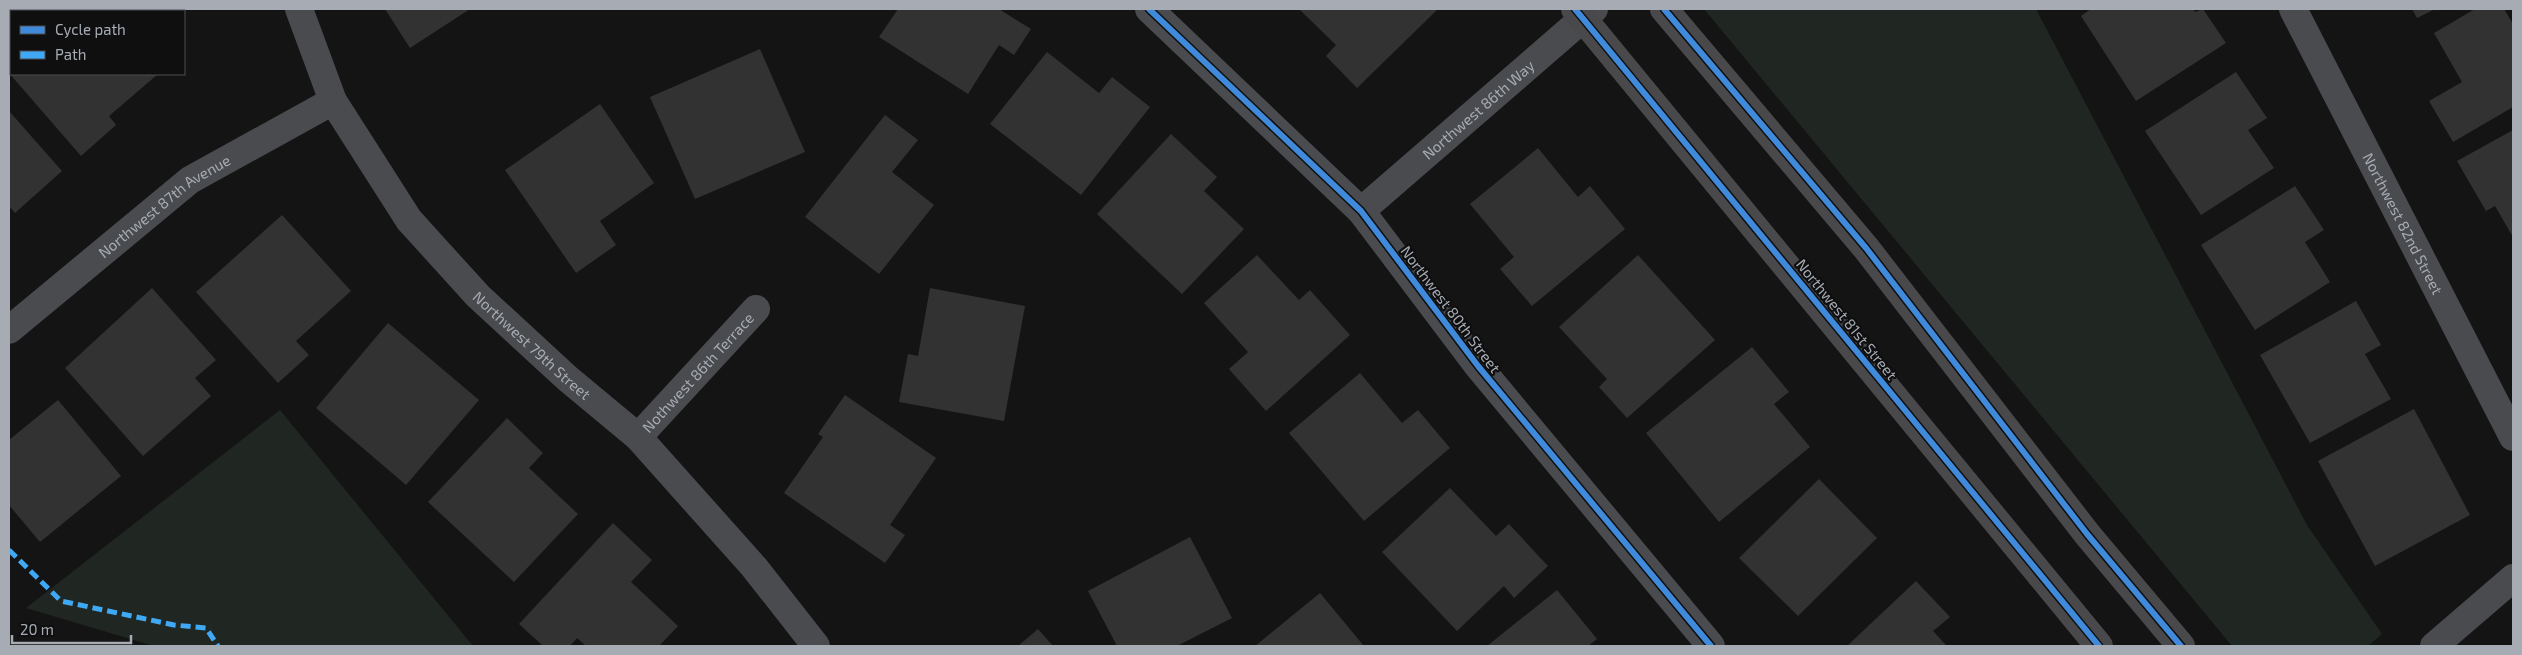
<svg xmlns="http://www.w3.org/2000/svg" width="2522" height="655" font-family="'Exo 2',sans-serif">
<rect width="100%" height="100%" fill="#141415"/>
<g fill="#202621">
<path d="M1704,9H2036L2307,525L2382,634L2368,646H2232Z"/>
<path d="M280,410L473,646H154L26,608Z"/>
</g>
<g fill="#323233">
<path d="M385,9H470L410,48Z"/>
<path d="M898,9H999L1031,29L1014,55L999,45L968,94L879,37Z"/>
<path d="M1299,9H1438L1357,88L1326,56L1336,45Z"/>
<path d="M2091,9H2193L2195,12L2203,9L2226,43L2136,101L2081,16Z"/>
<path d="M2412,9H2435L2417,18Z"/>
<path d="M2475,9H2504L2513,24V107L2453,142L2429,101L2462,82L2434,33Z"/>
<path d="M760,49L805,152L695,199L650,97Z"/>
<path d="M1047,52L1099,93L1112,77L1150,107L1081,195L990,124Z"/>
<path d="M11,57V74H158L109,116L116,125L81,156L9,73V59Z"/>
<path d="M2236,72L2267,118L2248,130L2274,168L2201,215L2145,131Z"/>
<path d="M600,104L654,183L600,221L616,245L576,273L505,170Z"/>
<path d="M9,111L62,171L15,213L11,208L9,210Z"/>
<path d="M885,115L918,140L892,172L934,205L879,274L805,217Z"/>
<path d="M2513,130V237L2495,206L2486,211L2457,161Z"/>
<path d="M1171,134L1217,177L1204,191L1244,229L1182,294L1097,214Z"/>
<path d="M1538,148L1578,197L1590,186L1625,229L1532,306L1500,269L1514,257L1470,204Z"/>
<path d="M2295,186L2324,230L2305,242L2330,282L2255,330L2201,245Z"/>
<path d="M282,215L351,291L296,341L309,355L278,383L196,292Z"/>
<path d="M1257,255L1299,300L1310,290L1350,335L1266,411L1229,369L1248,352L1204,303Z"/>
<path d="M1638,255L1715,340L1627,418L1599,387L1607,379L1559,327Z"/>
<path d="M152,288L216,360L195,378L211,396L143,456L65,368Z"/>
<path d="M930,288L1025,306L1004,421L899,402L908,354L918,356Z"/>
<path d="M2356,301L2381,345L2365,354L2391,399L2310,443L2260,355Z"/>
<path d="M388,323L479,400L406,485L316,408Z"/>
<path d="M1752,347L1789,392L1774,404L1810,447L1719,522L1646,433Z"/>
<path d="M1360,373L1402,423L1418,410L1450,448L1364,521L1289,433Z"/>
<path d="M845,395L936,458L890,525L905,535L885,563L784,493L823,437L818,434Z"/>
<path d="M58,400L121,476L40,542L9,505V440Z"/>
<path d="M2414,409L2470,515L2375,566L2318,461Z"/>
<path d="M507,418L543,453L529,468L578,514L514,582L428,502Z"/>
<path d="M1819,479L1877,538L1798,616L1739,558Z"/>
<path d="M1450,488L1496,536L1509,524L1548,566L1514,598L1504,586L1457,631L1382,552Z"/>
<path d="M613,523L652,560L631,582L678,626L659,646H586L577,638L570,646H543L519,624Z"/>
<path d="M1190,537L1232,618L1177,646H1117L1088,591Z"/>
<path d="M1916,581L1950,617L1933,631L1947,646H1847Z"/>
<path d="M1557,590L1597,639L1588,646H1487Z"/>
<path d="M1320,593L1364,646H1255Z"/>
<path d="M1038,629L1053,646H1018Z"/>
</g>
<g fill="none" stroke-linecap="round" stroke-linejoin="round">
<g stroke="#4a4b4e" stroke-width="28">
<path id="s1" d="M299,9L333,101L409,220L478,296L567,378L638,437L754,567L816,646"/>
<path d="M1149,9L1361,211L1478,366L1711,646"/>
<path id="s2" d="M2293,9L2513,437"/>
<path id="s3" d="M1361,211L1594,9"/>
<path id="s4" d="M9,330L190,180L333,101"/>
<path id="s5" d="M638,437L756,309"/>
<path d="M2434,646L2513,578"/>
</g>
<g stroke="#49494b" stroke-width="28">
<path d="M1575,9L2099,646"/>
<path d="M1664,9L1866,248L2087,534L2181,646"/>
</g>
<path stroke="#3fa9f5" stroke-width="5" stroke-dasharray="10 5" stroke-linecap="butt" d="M9,550L61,601L174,625L206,628L218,646"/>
<defs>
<g id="cycleway">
<path d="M1149,9L1361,211L1478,366L1711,646"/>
<path d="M1575,9L2099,646"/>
<path d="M1664,9L1866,248L2087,534L2181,646"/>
</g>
</defs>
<use href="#cycleway" stroke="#0f0f10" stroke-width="9"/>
<use href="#cycleway" stroke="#408adc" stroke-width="6"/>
</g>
<g text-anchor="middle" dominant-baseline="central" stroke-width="4.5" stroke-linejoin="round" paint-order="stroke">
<g font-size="15" fill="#a7acb4" stroke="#0f0f10">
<text stroke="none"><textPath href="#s3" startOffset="155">Northwest 86th Way</textPath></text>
<text stroke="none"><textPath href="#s4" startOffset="199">Northwest 87th Avenue</textPath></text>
<text stroke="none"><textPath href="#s2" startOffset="241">Northwest 82nd Street</textPath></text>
<text transform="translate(1451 309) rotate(53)">Northwest 80th Street</text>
<text transform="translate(1847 319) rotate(51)">Northwest 81st Street</text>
<text stroke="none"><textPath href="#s1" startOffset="415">Northwest 79th Street</textPath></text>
<text stroke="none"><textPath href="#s5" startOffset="88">Nothwest 86th Terrace</textPath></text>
</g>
</g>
<rect width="2522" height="655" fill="none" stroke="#a7acb4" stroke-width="20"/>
<rect x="10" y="10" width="175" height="65" fill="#0f0f10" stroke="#4c4e52"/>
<rect x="20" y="26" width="25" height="8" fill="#408adc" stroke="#4c4e52"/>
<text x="55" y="35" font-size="15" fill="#a7acb4">Cycle path</text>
<rect x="20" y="51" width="25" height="8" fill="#3fa9f5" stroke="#4c4e52"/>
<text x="55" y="60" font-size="15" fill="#a7acb4">Path</text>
<path d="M12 635v8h119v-8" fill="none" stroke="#a7acb4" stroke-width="2.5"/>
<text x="20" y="635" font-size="15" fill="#a7acb4" stroke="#0f0f10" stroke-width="4" paint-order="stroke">20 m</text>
</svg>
